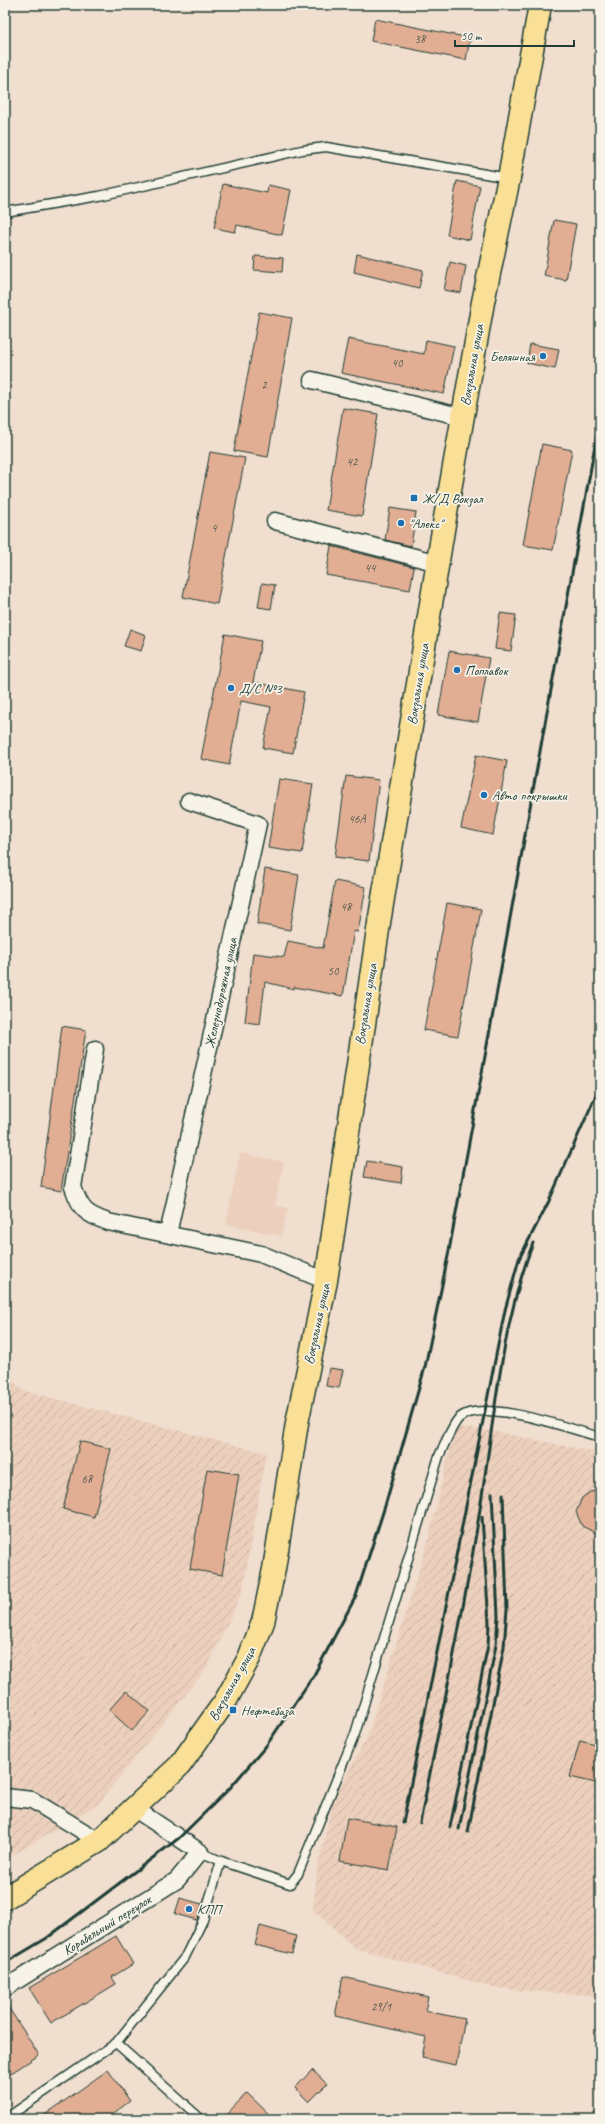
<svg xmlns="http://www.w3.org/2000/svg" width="605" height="2124" font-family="Caveat,sans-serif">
<defs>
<pattern id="industrial-furrows" width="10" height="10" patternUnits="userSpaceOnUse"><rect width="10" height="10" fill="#ecd0bd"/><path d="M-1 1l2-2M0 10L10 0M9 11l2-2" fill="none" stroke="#cab4a3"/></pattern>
</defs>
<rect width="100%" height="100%" fill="#f0decf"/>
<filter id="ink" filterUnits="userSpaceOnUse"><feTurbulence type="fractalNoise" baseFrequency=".025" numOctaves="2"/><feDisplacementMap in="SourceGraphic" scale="8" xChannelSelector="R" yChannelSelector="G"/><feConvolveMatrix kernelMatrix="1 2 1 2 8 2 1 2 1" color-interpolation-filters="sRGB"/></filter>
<g filter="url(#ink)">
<path fill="#ecd0bd" d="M240,1153L284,1162L275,1205L288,1208L281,1236L226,1224Z"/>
<g fill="url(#industrial-furrows)">
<path d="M5,1369L21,1390L266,1453L243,1590L207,1668L98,1804L5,1860Z"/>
<path d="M455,1427L497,1432L600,1453V1996L494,1988L355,1948L313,1910L317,1870L334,1798L367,1738L428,1541Z"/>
</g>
<g fill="#e1ae94" stroke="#1f3d34">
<path d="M375,19L470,38L466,60L371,41Z"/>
<path d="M457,181L480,186L470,240L447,235Z"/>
<path d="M223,184L267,193L268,185L291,190L282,235L237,225L235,232L214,228Z"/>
<path d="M554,220L576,224L566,280L544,276Z"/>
<path d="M357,254L423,270L419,288L354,272Z"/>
<path d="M255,256L283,258L282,272L254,270Z"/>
<path d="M450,262L466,266L461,293L444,290Z"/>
<path d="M259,312L292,318L268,457L234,451Z"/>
<path d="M348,339L424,354L426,340L454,346L444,394L341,373Z"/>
<path d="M530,344L559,349L555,369L527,363Z"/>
<path d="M343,408L378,414L362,516L326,510Z"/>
<path d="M542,444L572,450L553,550L523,545Z"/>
<path d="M210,452L245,458L217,604L183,597Z"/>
<path d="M390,508L416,512L411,546L385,540Z"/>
<path d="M331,546L414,567L410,590L326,575Z"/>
<path d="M262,583L275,585L271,609L258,607Z"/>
<path d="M500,613L516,615L511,651L495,649Z"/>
<path d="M130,629L146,635L141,651L124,646Z"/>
<path d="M225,634L261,641L253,682L304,692L293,753L263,748L271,707L241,701L229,765L201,759Z"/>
<path d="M449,651L489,658L478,722L438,715Z"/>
<path d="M476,755L507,761L493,835L461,828Z"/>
<path d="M346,776L379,780L369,861L335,857Z"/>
<path d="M279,779L313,784L302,853L268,848Z"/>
<path d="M265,869L299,875L290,930L257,924Z"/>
<path d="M335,881L366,887L358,932L354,931L343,996L294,987V989L265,982L260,1024L245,1022L253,953L284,957L288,941L323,948Z"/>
<path d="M447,903L481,909L458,1036L424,1030Z"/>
<path d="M62,1026L86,1030L61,1191L41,1187Z"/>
<path d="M367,1161L403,1167L401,1183L364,1177Z"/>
<path d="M329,1368L343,1370L339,1388L326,1386Z"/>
<path d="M80,1441L111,1449L94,1517L63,1509Z"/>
<path d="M207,1469L239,1474L222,1575L190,1569Z"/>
<path d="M600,1490V1535L582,1526L576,1512L582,1498L590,1492Z"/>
<path d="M126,1691L150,1711L132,1731L109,1710Z"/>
<path d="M580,1740L600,1745V1784L570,1777Z"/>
<path d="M347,1818L397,1827L389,1870L340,1861Z"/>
<path d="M180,1898L202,1904L197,1920L175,1914Z"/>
<path d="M260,1926L296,1936L292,1954L255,1945Z"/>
<path d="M116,1936L133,1964L112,1977L116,1984L51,2023L29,1988Z"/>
<path d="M343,1977L428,1997L425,2011L465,2019L456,2065L422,2058L426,2037L335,2016Z"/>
<path d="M5,2002L39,2055L5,2077Z"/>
<path d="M108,2070L130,2101L106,2119H39Z"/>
<path d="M312,2070L327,2084L309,2102L295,2088Z"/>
<path d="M247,2093L274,2119H222Z"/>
</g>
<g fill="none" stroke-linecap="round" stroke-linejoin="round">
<defs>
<g id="service">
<path d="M5,212L99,196L302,150L326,147L509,178"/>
<path d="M221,1861L290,1884L298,1874L355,1734L439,1456C444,1446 452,1425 459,1418C483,1397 570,1429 600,1437"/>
<path d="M116,2043L201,2119"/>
<path d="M5,2119L116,2043L185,1957L203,1920L221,1861L200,1852"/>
</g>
<g id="minor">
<path d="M312,380L463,417"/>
<path d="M275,521L438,563"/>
<path d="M95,1049L73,1187C81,1210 85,1214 108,1222L261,1254L326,1281"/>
<path d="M168,1234L258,824L189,801"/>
<path d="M5,1797L32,1800L99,1841"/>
<path d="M5,1988L177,1880L200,1852L135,1809"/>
</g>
<path id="primary" d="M5,1898L99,1841L180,1765L226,1700L249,1658L263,1622L274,1569L297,1423L326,1281L379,923L445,518L483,302L509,178L540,5"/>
</defs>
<use href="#service" stroke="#1f3d34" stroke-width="11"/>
<use href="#minor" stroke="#1f3d34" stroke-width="19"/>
<use href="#primary" stroke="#1f3d34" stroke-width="25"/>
<use href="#service" stroke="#f7f3e8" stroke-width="8"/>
<use href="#minor" stroke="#f7f3e8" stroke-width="16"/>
<use href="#primary" stroke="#fadf96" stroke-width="22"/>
<g stroke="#1f3d34" stroke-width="3">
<path d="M403,1823L505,1310L519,1259L549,1201L600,1086"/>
<path d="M420,1823C440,1721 463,1618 479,1515C494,1424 500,1329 533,1243"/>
<path d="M450,1827L488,1645L489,1623L482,1517"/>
<path d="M459,1829L496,1645L498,1616L492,1493"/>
<path d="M468,1832L504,1647L507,1609L503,1494"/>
<path d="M5,1963L47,1938L179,1838L229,1789L266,1746L314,1675L356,1596L385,1506L425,1367L448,1256L493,1013L600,417"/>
</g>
</g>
</g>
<g fill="#1f6fb2" stroke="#f7f3e8" stroke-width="1.5">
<circle cx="543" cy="356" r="4"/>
<rect x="410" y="494" width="8" height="8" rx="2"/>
<circle cx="401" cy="523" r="4"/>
<circle cx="457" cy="670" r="4"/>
<circle cx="231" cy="688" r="4"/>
<circle cx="484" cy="795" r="4"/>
<rect x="229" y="1706" width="8" height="8" rx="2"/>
<circle cx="189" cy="1909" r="4"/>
</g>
<g text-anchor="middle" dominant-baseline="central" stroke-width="3.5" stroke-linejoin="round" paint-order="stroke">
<g font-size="12" fill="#50594c">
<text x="420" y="39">38</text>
<text x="397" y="363">40</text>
<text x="264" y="385">2</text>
<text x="352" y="462">42</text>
<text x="214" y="528">4</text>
<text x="370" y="568">44</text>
<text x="357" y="819">46А</text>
<text x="346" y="907">48</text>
<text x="333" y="971">50</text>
<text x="87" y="1479">68</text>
<text x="381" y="2007">29/1</text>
</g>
<g font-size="14" fill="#1f3d34" stroke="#f7f3e8" text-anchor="start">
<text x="535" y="356" text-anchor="end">Беляшная</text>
<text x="422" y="498">Ж/Д Вокзал</text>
<text x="409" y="523">"Алекс"</text>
<text x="465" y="670">Поплавок</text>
<text x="239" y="688">Д/С №3</text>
<text x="492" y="795">Авто покрышки</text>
<text x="241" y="1710">Нефтебаза</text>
<text x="197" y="1909">КПП</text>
</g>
<g font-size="14" fill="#1f3d34" stroke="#f7f3e8">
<text transform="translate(472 365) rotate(-80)">Вокзальная улица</text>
<text transform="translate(418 684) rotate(-81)">Вокзальная улица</text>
<text transform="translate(221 993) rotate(-78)">Железнодорожная улица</text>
<text transform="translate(366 1004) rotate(-81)">Вокзальная улица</text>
<text transform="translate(317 1324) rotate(-78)">Вокзальная улица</text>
<text transform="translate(232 1684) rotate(-61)">Вокзальная улица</text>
<text transform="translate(107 1925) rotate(-32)">Корабельный переулок</text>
</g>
</g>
<rect width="605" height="2124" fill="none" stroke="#f7f3e8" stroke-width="20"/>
<rect x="10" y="10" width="585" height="2104" fill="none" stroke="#1f3d34" stroke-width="1.5" filter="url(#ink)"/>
<path d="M455 40v6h119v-6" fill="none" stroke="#1f3d34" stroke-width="2"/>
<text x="461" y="40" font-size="12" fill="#1f3d34" stroke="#f7f3e8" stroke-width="3" paint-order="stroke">50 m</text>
</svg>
